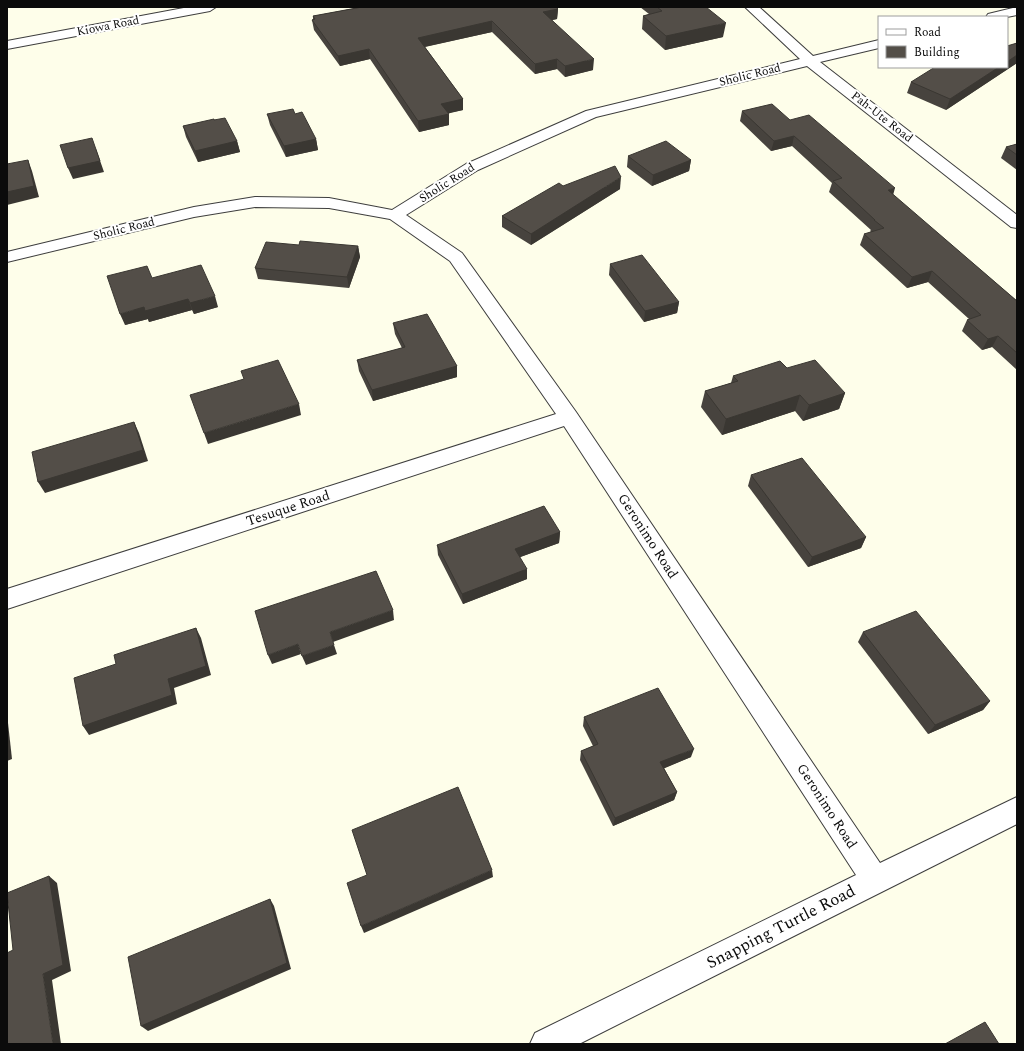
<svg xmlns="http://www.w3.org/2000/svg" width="1024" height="1051" font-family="Spectral,serif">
<rect width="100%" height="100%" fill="#fefeea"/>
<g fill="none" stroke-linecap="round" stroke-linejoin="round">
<defs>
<g id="minor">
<path d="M189,7H216L210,11L7,49V41Z"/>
<path d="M745,7H759L813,56L879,40V48L820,62L1017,215V228L1011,227L807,66L596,117L478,170L406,215L462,253L576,412L880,863L1017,797V824L579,1044H530L535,1033L856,875L564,426L7,609V589L556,414L450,261L390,219L329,208L255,207L194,217L7,262V252L194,207L255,197L329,198L392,210L466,164L586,111L800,59Z"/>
<path d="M1017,7V15L1007,17H986L988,14Z"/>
</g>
</defs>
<use href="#minor" stroke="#3e3e3e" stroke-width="2"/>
<use href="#minor" fill="#fff" fill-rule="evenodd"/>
</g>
<g fill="#47433e">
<path d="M361,7H556L558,9L557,19L552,20L593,70L565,77L557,69L535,74L492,32L425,47L463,99V110L448,113L449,125L419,132L370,59L340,66L314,30L312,20L313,19V16Z"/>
<path d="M640,7H706L723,37L665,50L642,29L643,16L649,14Z"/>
<path d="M1017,43V63L946,110L907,93L911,82Z"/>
<path d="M742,111L790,120L893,195L1017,301V370L992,347L982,350L962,331L967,320L969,319L928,282L907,288L860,245L864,234L871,232L870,231L871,230L829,192L832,183L792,146L771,151L740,121Z"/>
<path d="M267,114H295L316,139L318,150L286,157L270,125Z"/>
<path d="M214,120L237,141L240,152L198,162L186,137L183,126Z"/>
<path d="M1017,144V170L1001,158L1006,147Z"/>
<path d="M628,156L691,160L689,171L652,186L627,167Z"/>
<path d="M563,186L620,189L531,245L502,227V216Z"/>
<path d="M299,245L358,246L360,257L349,288L258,279L255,268Z"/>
<path d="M610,264L679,302L677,313L644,322L609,275Z"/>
<path d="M152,278L218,307L194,314L192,310L149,322L148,319L125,325Z"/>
<path d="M393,323L457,366V377L373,401L359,371L357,360L402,348L395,334Z"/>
<path d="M787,368L845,393L839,409L803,421L795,411L722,435L701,407L705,391L731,383L733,376Z"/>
<path d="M751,475L866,537L861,548L808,567L748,486Z"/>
<path d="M560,532L559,543L520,557L527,579L463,604L438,555L437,545Z"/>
<path d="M863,632L990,701L983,710L928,734L858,642Z"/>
<path d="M584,717L691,757L664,768L677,792L674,800L613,826L580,760L581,751L593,746L583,726Z"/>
</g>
<g fill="#3a3732">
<path d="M558,9L557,19L543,22V12Z"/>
<path d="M492,21V32L419,48L418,38Z"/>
<path d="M726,23L723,37L665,50L666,36Z"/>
<path d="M369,49L370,59L340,66L338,56Z"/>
<path d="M1017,55V63L946,110L950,99L999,67H1007V62Z"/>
<path d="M557,59V69L535,74V64Z"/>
<path d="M594,59L593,70L565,77V66Z"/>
<path d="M463,99V110L442,115L441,104Z"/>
<path d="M449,114V125L419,132L418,121Z"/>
<path d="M794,136L792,146L771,151L774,141Z"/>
<path d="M316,139L318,150L286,157L284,146Z"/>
<path d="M237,141L240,152L198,162L195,151Z"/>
<path d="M96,149L104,172L73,179L68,168Z"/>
<path d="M28,160L32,171L39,197L7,205V192Z"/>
<path d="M691,160L689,171L652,186L653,175Z"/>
<path d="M621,177L620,189L531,245V234Z"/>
<path d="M895,188L892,199L888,190Z"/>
<path d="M358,246L360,257L349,288L347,277Z"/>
<path d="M932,271L928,282L907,288L912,277Z"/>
<path d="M215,296L218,307L194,314L190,303Z"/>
<path d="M188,299L192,310L149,322L148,319L125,325L120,314L144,307Z"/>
<path d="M679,302L677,313L644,322L645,311Z"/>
<path d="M998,336L992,347L982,350L988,339Z"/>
<path d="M457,366V377L373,401L372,390Z"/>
<path d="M845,393L839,409L803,421L809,405Z"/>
<path d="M800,395L795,411L722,435L726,419Z"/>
<path d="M299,404L301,415L208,444L204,433Z"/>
<path d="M134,422L139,433L148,461L45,493L38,482Z"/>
<path d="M560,532L559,543L515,559V549Z"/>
<path d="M866,537L861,548L808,567L812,557Z"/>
<path d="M527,569V579L463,604L462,594Z"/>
<path d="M393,610L394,620L333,642L330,632Z"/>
<path d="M196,628L201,638L211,675L174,688L177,704L89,735L83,726Z"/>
<path d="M298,644L301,654L272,664L268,655Z"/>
<path d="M334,645L337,654L306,665L302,656Z"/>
<path d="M990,701L983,710L928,734L935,725Z"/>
<path d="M7,714L12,759L7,761Z"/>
<path d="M694,749L691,757L658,771L660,762Z"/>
<path d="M677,792L674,800L613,826L615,818Z"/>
<path d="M492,870L493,877L364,933L361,926Z"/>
<path d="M49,876L57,883L71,971L52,980L61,1044H53L43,974Z"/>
<path d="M270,899L274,906L291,969L148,1031L141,1026Z"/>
</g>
<g fill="#534e48" stroke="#3a3732">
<path d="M362,7H556L558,9L543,12L594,59L565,66L557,59L535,64L492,21L418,38L463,99L441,104L449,114L418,121L369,49L338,56L312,20L315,19L313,16Z"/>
<path d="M657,7H706L726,23L666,36L643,16L662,11Z"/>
<path d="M1017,43V55L1007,62V46Z"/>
<path d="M935,67H999L950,99L911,82Z"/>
<path d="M772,104L790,120L809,115L895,188L888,190L1017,301V353L998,336L988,339L967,320L981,315L932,271L912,277L864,234L884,228L874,220H875L833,181L842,178L794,136L774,141L742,111Z"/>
<path d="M293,109L295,114L302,112L316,139L284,146L267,114Z"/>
<path d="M225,118L237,141L195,151L183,126L214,119V120Z"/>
<path d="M92,138L100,161L68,168L60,145Z"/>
<path d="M666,141L691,160L653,175L628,156Z"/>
<path d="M1017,144V155L1006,147Z"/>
<path d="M28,160L34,186L7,192V164Z"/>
<path d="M615,166L621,177L531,234L502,216L559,183L563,186Z"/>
<path d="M300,241L358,246L347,277L255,268L266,242L299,245Z"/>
<path d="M642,255L679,302L645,311L610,264Z"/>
<path d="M201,265L215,296L190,303L188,299L145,311L144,307L120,314L107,276L147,266L152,278Z"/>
<path d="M427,314L457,366L372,390L357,360L405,347L393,323Z"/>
<path d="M278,360L299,404L204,433L190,395L244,379L241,371Z"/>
<path d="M815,360L845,393L809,405L800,395L726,419L705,391L738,381L733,376L780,361L787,368Z"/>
<path d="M134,422L143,450L38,482L32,452Z"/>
<path d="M802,458L866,537L812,557L751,475Z"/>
<path d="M544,506L560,532L515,549L527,569L462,594L437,545Z"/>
<path d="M376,571L393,610L330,632L334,645L302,656L298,644L268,655L255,611Z"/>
<path d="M916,611L990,701L935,725L863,632Z"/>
<path d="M196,628L206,666L168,679L172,695L83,726L74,678L116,664L114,655Z"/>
<path d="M658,688L694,749L660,762L677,792L615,818L581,751L598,744L584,717Z"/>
<path d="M458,787L492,870L361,926L347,883L367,875L352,830Z"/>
<path d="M49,876L63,965L43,974L53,1044H7V953L13,950L7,893Z"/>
<path d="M270,899L287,963L141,1026L128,957Z"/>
<path d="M985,1022L999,1044H945Z"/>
</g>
<g text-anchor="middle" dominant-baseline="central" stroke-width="4" stroke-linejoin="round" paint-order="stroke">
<g font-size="12" fill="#0b0b0b" stroke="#fff">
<text transform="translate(108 26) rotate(-11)">Kiowa Road</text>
<text transform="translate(750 75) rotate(-14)">Sholic Road</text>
<text transform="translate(882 117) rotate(38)">Pah-Ute Road</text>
<text transform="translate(447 183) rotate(-32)">Sholic Road</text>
<text transform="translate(124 229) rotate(-14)">Sholic Road</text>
</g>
<g font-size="14" fill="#0b0b0b" stroke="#fff">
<text transform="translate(288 508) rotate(-18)">Tesuque Road</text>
<text transform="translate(648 536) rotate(57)">Geronimo Road</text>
<text transform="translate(827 806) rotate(57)">Geronimo Road</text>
</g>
<g font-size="17" fill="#0b0b0b" stroke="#fff">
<text transform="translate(781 927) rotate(-27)">Snapping Turtle Road</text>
</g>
</g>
<rect width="1024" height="1051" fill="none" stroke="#0b0b0b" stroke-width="16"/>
<rect x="878" y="16" width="130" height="52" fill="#ffffff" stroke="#9d9d9d"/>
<rect x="886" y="29" width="20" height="6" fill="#ffffff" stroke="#9d9d9d"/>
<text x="914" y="36" font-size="12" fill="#0b0b0b">Road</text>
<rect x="886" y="46" width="20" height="12" fill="#534e48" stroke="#9d9d9d"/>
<text x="914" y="56" font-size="12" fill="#0b0b0b">Building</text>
</svg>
